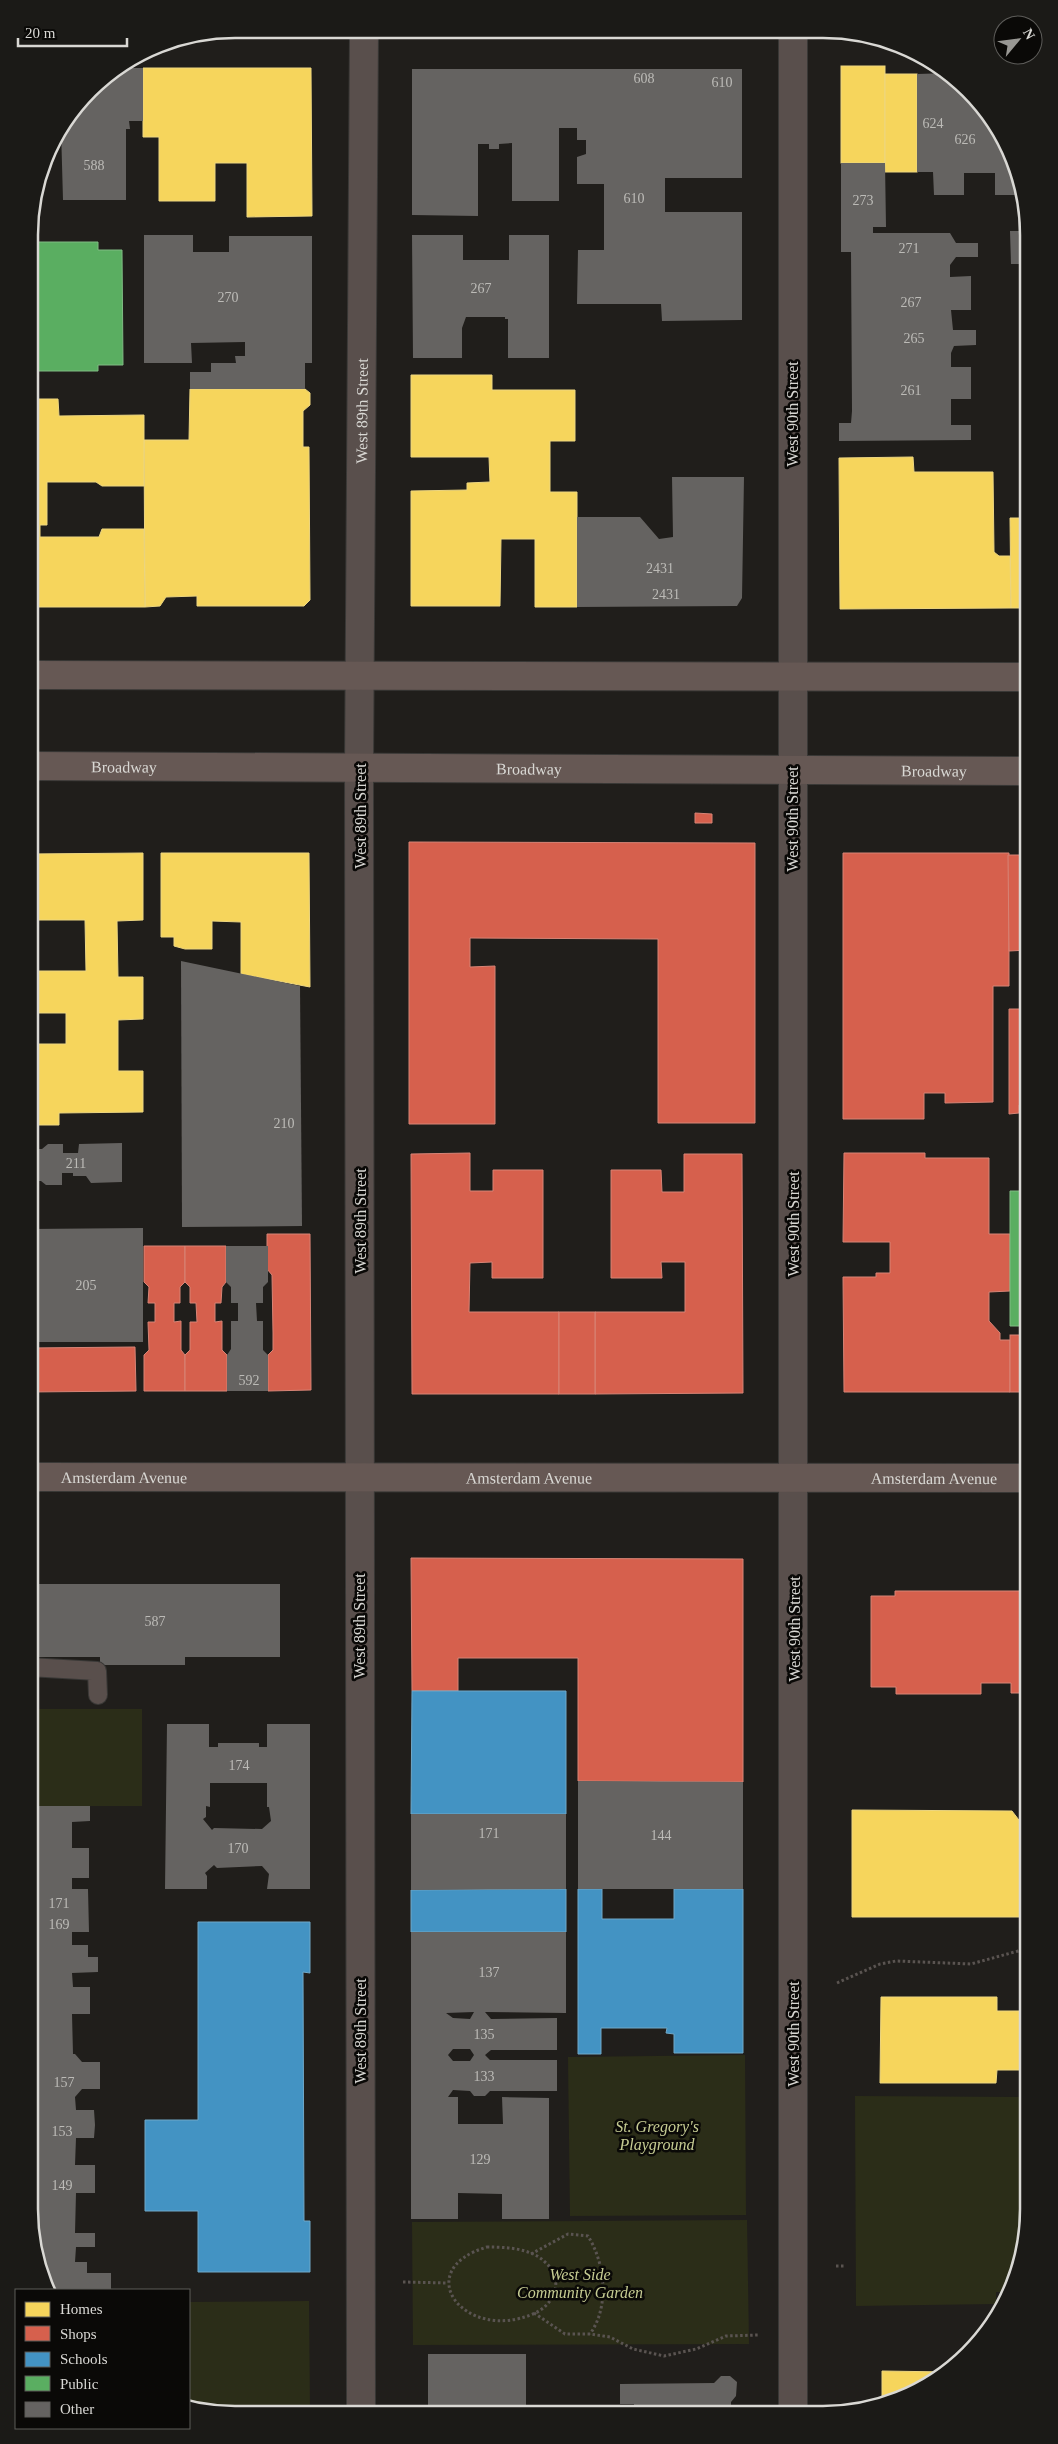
<svg xmlns="http://www.w3.org/2000/svg" width="1058" height="2444" font-family="'Times New Roman',serif">
<rect width="100%" height="100%" fill="#201e1b"/>
<g fill="#2b2d18">
<rect x="29" y="1709" width="113" height="97"/>
<path d="M745,2055L746,2215L570,2216L568,2057Z"/>
<path d="M855,2096L1029,2097C1029,2158 1039,2238 1010,2292H996V2304L856,2306Z"/>
<path d="M747,2220L749,2344L413,2345L412,2222Z"/>
<path d="M309,2301L310,2412L194,2411L189,2409V2302Z"/>
</g>
<g fill="#f6d55c" stroke="#edd680" fill-rule="evenodd">
<rect x="841" y="66" width="44" height="97"/>
<path d="M143,68H311L312,216L247,217V163H215V201H159V137H143Z"/>
<rect x="885" y="74" width="32" height="98"/>
<path d="M411,375H492V390H575V441H550V492H577V607H535V539H501L500,606H411V491L467,490V483L490,482L489,457H411Z"/>
<path d="M190,389H305L310,393V405L303,411V447H309L310,600L304,606H197V596L166,597L160,606L145,607L144,440H189Z"/>
<path d="M29,399H58L59,416L144,415V486H102L96,482H47V525H40V537H99L102,529H144L145,607H29Z"/>
<path d="M913,457L914,472H993L994,552L999,556H1010L1011,608L840,609L839,458Z"/>
<path d="M1010,518H1029V608H1011Z"/>
<path d="M143,853V920L117,921L118,977H143V1019L118,1020V1071H143V1112L59,1113V1125H29V1044H66V1013H29V854ZM35,920H85L86,971H35Z"/>
<path d="M161,853H309L310,987L241,974V922L212,921V949H185L174,946V937H161Z"/>
<path d="M852,1810L1012,1811L1022,1824H1029V1917H852Z"/>
<path d="M881,1997H997V2011H1029V2070H997L996,2083H880Z"/>
<path d="M882,2371L948,2372L938,2380L882,2406Z"/>
</g>
<g fill="#d6604d" stroke="#d78476">
<path d="M695,813L712,814V823H695Z"/>
<path d="M409,842L755,843V1123H658V939L470,938V967L495,966V1124H409Z"/>
<path d="M843,853H1009V986H993V1102L945,1103V1093H924V1119H843Z"/>
<path d="M1008,855H1029V950L1009,951Z"/>
<path d="M1009,1009H1029V1105H1019V1113L1009,1114Z"/>
<path d="M470,1153V1191H493V1170H543V1278H492V1262L470,1263L469,1312H559V1394H412L411,1154Z"/>
<path d="M844,1153H925V1158H989V1234H1010V1291L989,1292V1321L1000,1333V1340H1010V1392H844L843,1277H876V1273H890V1242H843Z"/>
<path d="M684,1154H742L743,1393L595,1394V1312H685V1262H661L662,1278H611V1170H661L662,1192H684Z"/>
<path d="M267,1234H310L311,1390L268,1391V1355L273,1350V1333L272,1275L267,1269Z"/>
<path d="M144,1246H185V1282L180,1287V1303H174V1322L181,1321V1350L185,1355V1391H144V1355L149,1350L148,1322H155V1303H148L149,1287L144,1282Z"/>
<path d="M185,1246H226V1282L222,1287L221,1303H215V1322L222,1321V1350L227,1355V1391H185V1355L190,1350V1322H197L196,1303H190V1287L185,1282Z"/>
<rect x="559" y="1312" width="36" height="82"/>
<rect x="1010" y="1335" width="19" height="57"/>
<path d="M135,1347L136,1391L29,1392V1348Z"/>
<path d="M411,1558L743,1559V1782L578,1781V1658H458V1691H412Z"/>
<path d="M895,1591H1029V1693H1011V1683H981V1694H896V1687H871V1596H895Z"/>
</g>
<g fill="#4393c3" stroke="#70a8c8">
<path d="M412,1691H566V1814H411Z"/>
<path d="M566,1889V1932H411V1890Z"/>
<path d="M578,1889H602V1919H674V1889H743V2053H674V2034L666,2033L667,2028H601V2054H578Z"/>
<path d="M198,1922H310V1973L303,1972L304,2221H310V2272H198V2211H145V2120H198Z"/>
</g>
<g fill="#5aae61" stroke="#80bb84">
<path d="M29,242H98V250H122L123,365H98V371H29Z"/>
<path d="M1021,1125H1029V1326H1010V1191H1021Z"/>
</g>
<g fill="#656361" fill-rule="evenodd">
<path d="M117,68H143V121H129L130,129H126V200H63L61,129L98,80Z"/>
<path d="M412,69H742V178H665V212H742V320L662,321L661,304H577L578,250H604V184H577V157L586,154V140H577V128H559V201H512V143L499,144V149H489V144H478V216L412,215Z"/>
<path d="M950,73L960,80L1002,131L1022,181L1024,195H995V173H964V195H934L933,172H917V74Z"/>
<path d="M841,163H885L886,227H873V233H950L956,243H978V257H956L950,265V277L971,276V310H951L953,330H976V345L954,346L951,353V367H971V399H951V425H971V440L839,441V423H851L852,411L851,252H841Z"/>
<path d="M1010,231H1029V264H1011Z"/>
<path d="M144,235H193V252H229V236H312V363H305V389H190V372H211V363H236L235,356H245V342L191,343L192,363H144Z"/>
<path d="M412,235H463V260H509V235H549V358H508V319H505V317H466L462,328V358H413Z"/>
<path d="M672,477H744L742,598L737,606L577,607V517H640L659,539L673,537Z"/>
<path d="M181,961L300,986L302,1226L182,1227Z"/>
<path d="M122,1143V1182L91,1183L86,1176H73V1173H62V1185H46L41,1181H29V1149H42L48,1144H63V1153H78L79,1144Z"/>
<path d="M143,1228V1342H29V1229Z"/>
<path d="M226,1246H268V1282L263,1287V1303H256L257,1321H263V1350L268,1355V1391H227V1355L231,1349V1321H238V1303H231V1287L226,1282Z"/>
<path d="M29,1584H280V1657H185V1665H100V1657H29Z"/>
<path d="M167,1724H209V1747H218V1743H259V1747H267V1724H310V1889H267L269,1874L262,1866L217,1868L214,1865L205,1873L207,1876V1889H165ZM210,1783H267V1807H269L271,1821L262,1829L214,1828L212,1830L203,1819L206,1817V1806L210,1807Z"/>
<path d="M578,1781L743,1782V1889H578Z"/>
<path d="M29,1806H90V1821L72,1822V1848H89V1878H72V1889H88L89,1932H72V1945H88V1957H98V1972L72,1973L73,1987H90V2014H72L73,2054H75L82,2062H100V2089H82L75,2097L76,2110H94L95,2125L94,2138H76L75,2165H95V2193H76L75,2233H95V2247H76L75,2262H87V2273H111V2290H48L36,2263L29,2210Z"/>
<path d="M411,1814H566V1889L411,1890Z"/>
<path d="M411,1932H566V2013L485,2012L491,2019L557,2018V2050H491L485,2055L490,2060H557V2091H490L485,2096H474L470,2091L453,2090L448,2097H458V2124H503L502,2097L549,2098V2219H502V2194L458,2193V2219H411ZM474,2012L470,2019L453,2018L446,2013ZM453,2049H470L474,2055L470,2061H453L448,2055Z"/>
<rect x="428" y="2354" width="98" height="59"/>
<path d="M721,2376H730L737,2382L736,2396L731,2402V2415L634,2414V2404H620V2384L714,2383Z"/>
</g>
<g fill="none" stroke-linecap="round" stroke-linejoin="round">
<defs>
<path id="service" d="M29,1667L97,1671L98,1695"/>
<g id="minor">
<path d="M793,32V2415"/>
<path id="s1" d="M361,2412L359,768L364,30"/>
</g>
<g id="primary">
<path d="M29,675L1029,677"/>
<path id="s2" d="M29,766L1029,771"/>
<path id="s3" d="M29,1477L1029,1478"/>
</g>
</defs>
<use href="#service" stroke="#393836" stroke-width="20"/>
<use href="#minor" stroke="#393836" stroke-width="30"/>
<use href="#primary" stroke="#393836" stroke-width="30"/>
<g stroke="#5a5451" stroke-width="3" stroke-dasharray="2.5 2.5" stroke-linecap="butt">
<path d="M837,1983L880,1964L896,1961L971,1964L1029,1948"/>
<path d="M487,2247C505,2247 531,2248 545,2262C565,2279 555,2305 533,2314C464,2343 409,2270 487,2247Z"/>
<path d="M531,2254L568,2234L588,2236C605,2263 610,2306 590,2334"/>
<path d="M836,2266H844"/>
<path d="M403,2282L448,2283"/>
<path d="M534,2313L565,2334H590L610,2337L633,2349L664,2356L696,2349L726,2336L758,2335"/>
</g>
<use href="#service" stroke="#594f4c" stroke-width="18"/>
<use href="#minor" stroke="#594f4c" stroke-width="28"/>
<use href="#primary" stroke="#665854" stroke-width="28"/>
</g>
<g text-anchor="middle" dominant-baseline="central" stroke-width="5" stroke-linejoin="round" paint-order="stroke">
<g font-size="14" fill="#bcbbb7">
<text x="644" y="78">608</text>
<text x="722" y="82">610</text>
<text x="933" y="123">624</text>
<text x="965" y="139">626</text>
<text x="94" y="165">588</text>
<text x="634" y="198">610</text>
<text x="863" y="200">273</text>
<text x="909" y="248">271</text>
<text x="481" y="288">267</text>
<text x="228" y="297">270</text>
<text x="911" y="302">267</text>
<text x="914" y="338">265</text>
<text x="911" y="390">261</text>
<text x="660" y="568">2431</text>
<text x="666" y="594">2431</text>
<text x="284" y="1123">210</text>
<text x="76" y="1163">211</text>
<text x="86" y="1285">205</text>
<text x="249" y="1380">592</text>
<text x="155" y="1621">587</text>
<text x="239" y="1765">174</text>
<text x="489" y="1833">171</text>
<text x="661" y="1835">144</text>
<text x="238" y="1848">170</text>
<text x="59" y="1903">171</text>
<text x="59" y="1924">169</text>
<text x="489" y="1972">137</text>
<text x="484" y="2034">135</text>
<text x="484" y="2076">133</text>
<text x="64" y="2082">157</text>
<text x="62" y="2131">153</text>
<text x="480" y="2159">129</text>
<text x="62" y="2185">149</text>
</g>
<g font-size="16" fill="#d9d8d4" stroke="#0a0907">
<text stroke="none"><textPath href="#s1" startOffset="2001">West 89th Street</textPath></text>
<text transform="translate(792 414) rotate(-90)">West 90th Street</text>
<text stroke="none"><textPath href="#s2" startOffset="95">Broadway</textPath></text>
<text stroke="none"><textPath href="#s2" startOffset="500">Broadway</textPath></text>
<text stroke="none"><textPath href="#s2" startOffset="905">Broadway</textPath></text>
<text transform="translate(360 816) rotate(-90)">West 89th Street</text>
<text transform="translate(792 819) rotate(-90)">West 90th Street</text>
<text transform="translate(360 1221) rotate(-90)">West 89th Street</text>
<text transform="translate(793 1224) rotate(-90)">West 90th Street</text>
<text stroke="none"><textPath href="#s3" startOffset="95">Amsterdam Avenue</textPath></text>
<text stroke="none"><textPath href="#s3" startOffset="500">Amsterdam Avenue</textPath></text>
<text stroke="none"><textPath href="#s3" startOffset="905">Amsterdam Avenue</textPath></text>
<text transform="translate(359 1626) rotate(-90)">West 89th Street</text>
<text transform="translate(794 1629) rotate(-90)">West 90th Street</text>
<text transform="translate(360 2031) rotate(-90)">West 89th Street</text>
<text transform="translate(793 2034) rotate(-90)">West 90th Street</text>
</g>
<g font-size="16" font-style="italic" fill="#c6cc93" stroke="#0a0907">
<text x="657" y="2126">St. Gregory's<tspan x="657" dy="18">Playground</tspan></text>
<text x="580" y="2274">West Side<tspan x="580" dy="18">Community Garden</tspan></text>
</g>
</g>
<path d="M0 0H1058V2444H0ZM235 38H823A197 197 0 0 1 1020 235V2209A197 197 0 0 1 823 2406H235A197 197 0 0 1 38 2209V235A197 197 0 0 1 235 38Z" fill="#1b1a17" fill-rule="evenodd"/>
<path fill="none" stroke="#d9d8d4" stroke-width="2.5" d="M235 38H823A197 197 0 0 1 1020 235V2209A197 197 0 0 1 823 2406H235A197 197 0 0 1 38 2209V235A197 197 0 0 1 235 38Z"/>
<rect x="15" y="2289" width="175" height="140" fill="#0a0907" stroke="#5d5c59"/>
<rect x="25" y="2302" width="25" height="15" fill="#f6d55c" stroke="#5d5c59"/>
<text x="60" y="2314" font-size="15" fill="#d9d8d4">Homes</text>
<rect x="25" y="2326" width="25" height="15" fill="#d6604d" stroke="#5d5c59"/>
<text x="60" y="2339" font-size="15" fill="#d9d8d4">Shops</text>
<rect x="25" y="2352" width="25" height="15" fill="#4393c3" stroke="#5d5c59"/>
<text x="60" y="2364" font-size="15" fill="#d9d8d4">Schools</text>
<rect x="25" y="2376" width="25" height="15" fill="#5aae61" stroke="#5d5c59"/>
<text x="60" y="2389" font-size="15" fill="#d9d8d4">Public</text>
<rect x="25" y="2402" width="25" height="15" fill="#656361" stroke="#5d5c59"/>
<text x="60" y="2414" font-size="15" fill="#d9d8d4">Other</text>
<g transform="translate(1018 40) rotate(61)"><circle r="24" fill="#0a0907" stroke="#5d5c59"/>
<path d="M0-4L9 19L0 12L-9 19Z" fill="#989793"/>
<text y="-8" font-size="14" font-weight="bold" text-anchor="middle" fill="#d9d8d4">N</text>
</g>
<path d="M18 38v8h109v-8" fill="none" stroke="#d9d8d4" stroke-width="2.5"/>
<text x="25" y="38" font-size="15" fill="#d9d8d4" stroke="#0a0907" stroke-width="4" paint-order="stroke">20 m</text>
</svg>
